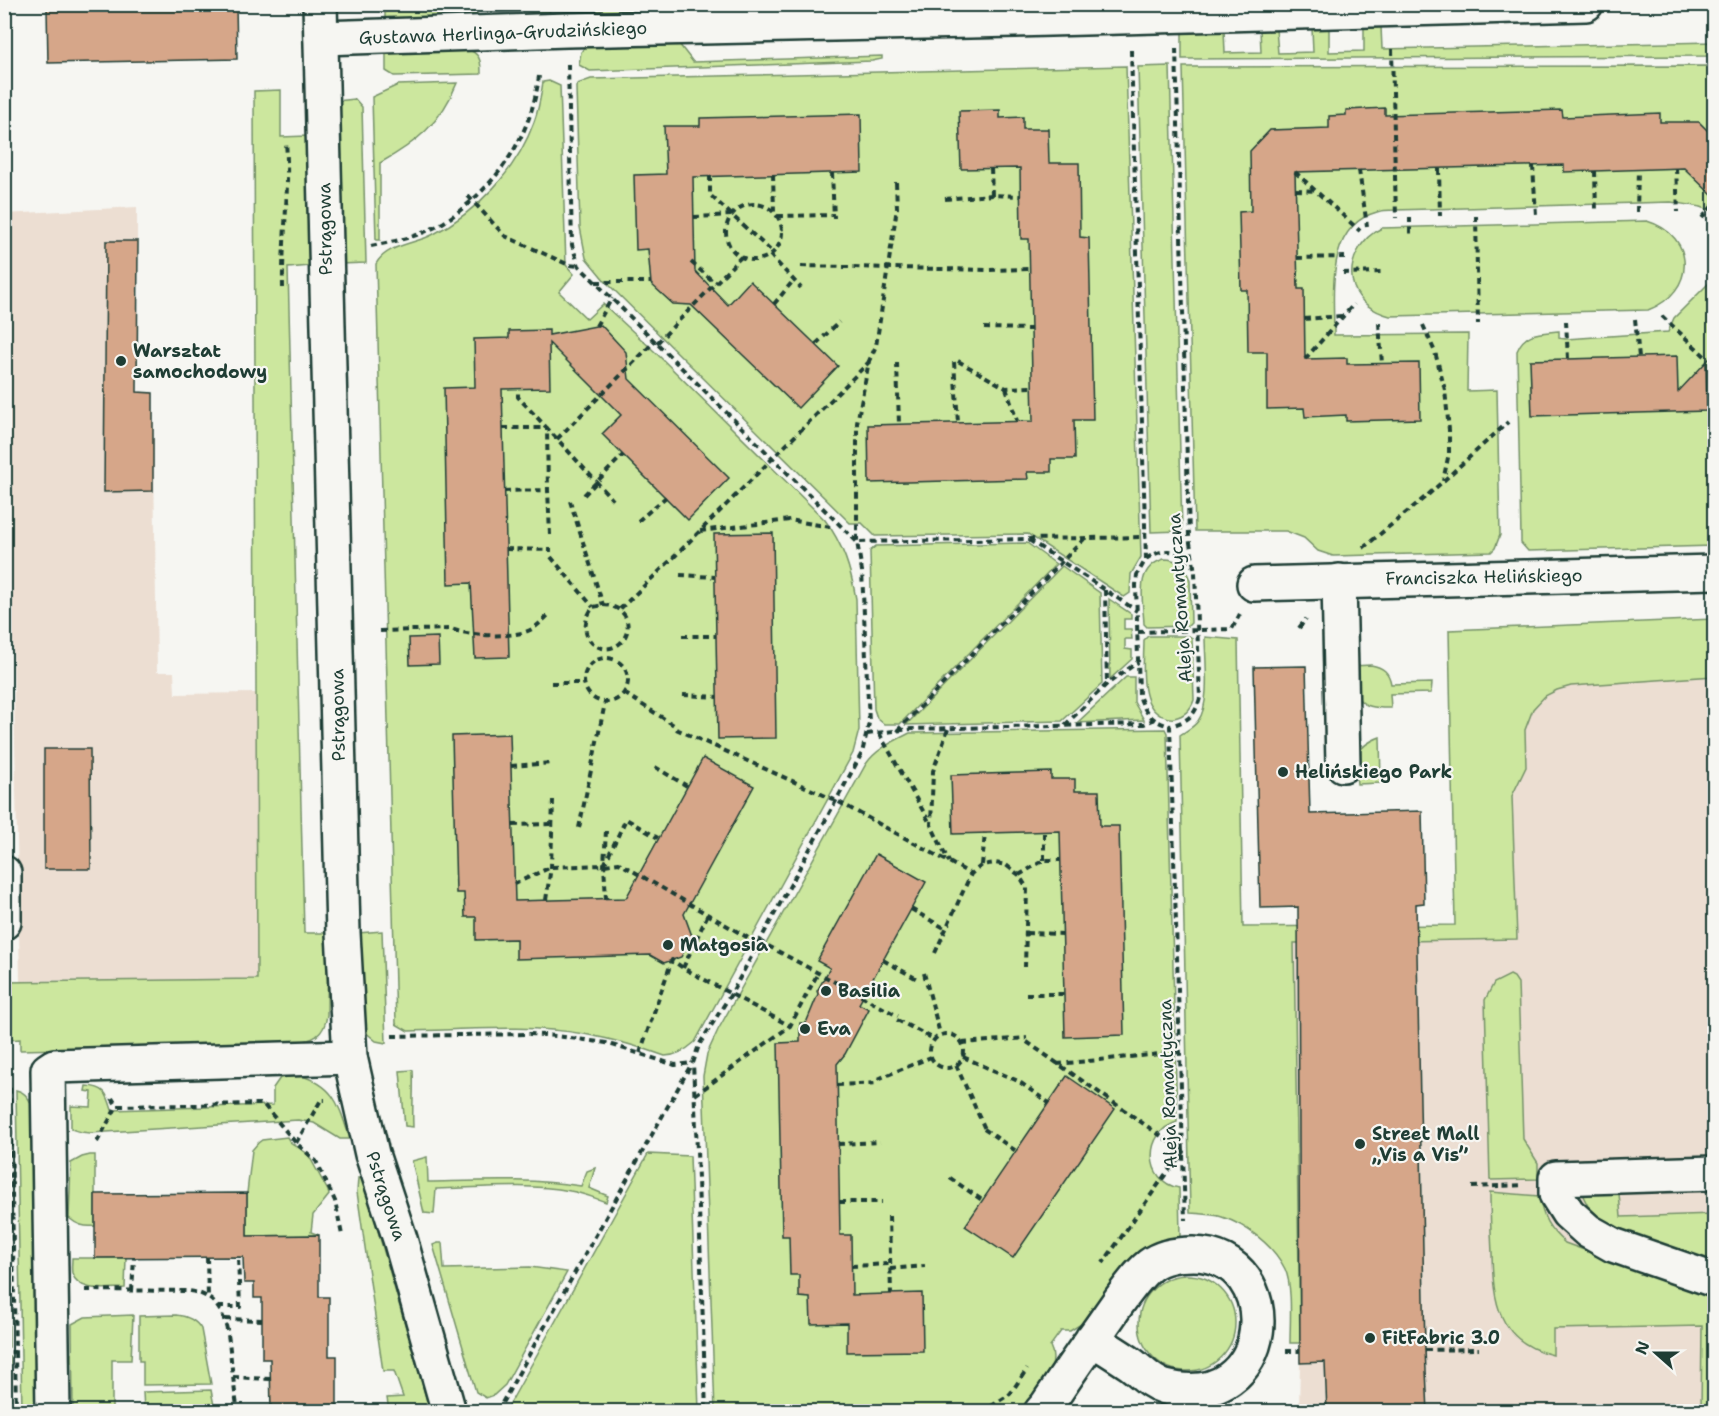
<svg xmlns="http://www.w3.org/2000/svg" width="1719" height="1416" font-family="'Shantell Sans',sans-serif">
<rect width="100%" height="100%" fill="#f6f6f2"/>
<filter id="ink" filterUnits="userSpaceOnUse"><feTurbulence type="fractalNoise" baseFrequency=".0167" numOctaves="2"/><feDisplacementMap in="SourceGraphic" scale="12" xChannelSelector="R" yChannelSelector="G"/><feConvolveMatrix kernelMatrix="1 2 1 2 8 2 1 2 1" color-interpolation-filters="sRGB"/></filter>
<g filter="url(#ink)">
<g fill="#ecded2">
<path d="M137,207V391L153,393L157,672H174L175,694L256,693L257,980L20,981L4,214Z"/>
<path d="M1714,625V1328L1702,1327L1701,1411H1299L1300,1363L1293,927L1505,925L1499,633Z"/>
</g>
<g fill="#cce79e" stroke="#769269" stroke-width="1.5">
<path d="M388,4L479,5L477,14L472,17L385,23V8Z"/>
<path d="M517,5H551L549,14C536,15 527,12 517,5Z"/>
<path d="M578,5H1041L583,13Z"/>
<path d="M1364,27H1381L1382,49L1714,42V56L1182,59V31L1224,30L1225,53L1261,52L1260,29H1276L1278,53L1313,52L1312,28H1329V52L1364,51Z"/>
<path d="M679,44L693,62L882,56V59L872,61L590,71L579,65L581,52L585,47Z"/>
<path d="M471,51C481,55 481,64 481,74L394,76L386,71V52Z"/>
<path d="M1126,66L1141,557L1131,574L1130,593L1124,597L1028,534L875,536L862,523H850L605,281L586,258L580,227L576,87L577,84L591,79Z"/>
<path d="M1170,66L1182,531L1151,532L1138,67Z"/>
<path d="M1714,66V212L1701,207L1671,202L1395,210C1389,210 1383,210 1377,212C1325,226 1334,294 1334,335L1468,334L1467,391L1497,390L1500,535L1495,548L1491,552L1333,556L1318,551L1304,538L1286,531H1195L1183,67Z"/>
<path d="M549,81L560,86L566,265L574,274L559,292L587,319L603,304L654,351L825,520C843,544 851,570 856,599L859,730L853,753L695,1042C686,1050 677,1056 665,1056C638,1046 611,1039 584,1034C526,1024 466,1030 408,1031L396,1024L376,264C386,245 414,244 432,235C477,212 517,170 534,122C539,109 541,95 543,82Z"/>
<path d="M457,83C441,123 416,143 380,163V240H376L372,97L398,85Z"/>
<path d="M281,90V137L307,136L310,266L288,268L304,933H328L327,1015C324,1038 312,1040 291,1044L20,1050V1039L8,1040L9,1015H5L4,982L257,979L254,91Z"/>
<path d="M355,99L362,107L366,263L340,264L337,101Z"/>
<path d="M1647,221C1697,236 1696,292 1648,310L1390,316C1375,312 1360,303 1354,287C1346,264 1361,237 1382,228Z"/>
<path d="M1714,278V546L1528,551L1521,543V537L1517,351C1525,331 1541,333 1559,331V338L1566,339L1668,332L1674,318Z"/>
<path d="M4,364L8,515H4Z"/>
<path d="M1027,543L1056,564L900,724H884L877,718L874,709L870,551L876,546Z"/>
<path d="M1164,559C1179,559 1186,567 1190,581L1191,623L1188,626L1147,627L1144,624C1143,599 1134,568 1164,559Z"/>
<path d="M1062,566L1100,593L1102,684L1062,721L906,725Z"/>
<path d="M1109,599L1131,614V619H1124V629H1131L1132,639H1125V649L1132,650V659L1110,679Z"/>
<path d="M1714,619V676L1571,686L1557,690L1545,696L1533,709L1525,730L1526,767L1512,796L1517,939L1294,943L1300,1343H1290C1290,1324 1293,1286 1285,1269C1274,1246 1247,1225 1222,1217C1212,1214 1201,1214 1190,1213L1180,735C1186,731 1194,727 1198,721C1211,704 1205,658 1205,637L1238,640L1243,927L1455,925L1449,630Z"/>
<path d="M1148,636H1189L1192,638L1194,700C1191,709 1184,716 1174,718C1169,719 1165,717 1160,715C1138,703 1144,662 1144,640Z"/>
<path d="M1371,665C1383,667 1389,672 1391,684L1432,683L1431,693L1390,694L1391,708C1354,709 1356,697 1353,666Z"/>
<path d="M1126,677H1134V702L1144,720L1077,723Z"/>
<path d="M1165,729L1167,733L1177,1122C1143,1132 1144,1182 1179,1188L1180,1236L1160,1240L1139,1251L1125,1264L1086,1321L1070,1331H1061L1050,1346C1062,1369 1035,1395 1021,1411L715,1412L703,1076L707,1054L718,1030L866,764C876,749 894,741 910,733Z"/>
<path d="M1380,737L1381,783L1357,784C1354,758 1354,747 1380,737Z"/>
<path d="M382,931L386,1043L376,1041L364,1031L358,933Z"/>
<path d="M1510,975L1514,977L1518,983L1523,1139L1538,1163V1179L1490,1180L1485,1000L1494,983Z"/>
<path d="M413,1070C414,1090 412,1107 413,1127L405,1126L400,1071Z"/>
<path d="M299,1075C336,1086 339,1106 350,1139H340L314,1123L298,1120L90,1133L81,1132L71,1129V1106L91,1107L92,1092L85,1091L86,1086C105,1087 107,1093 112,1110L273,1105V1088L280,1078Z"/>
<path d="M4,1090H6L9,1347H4Z"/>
<path d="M16,1090C26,1092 30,1100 33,1109L37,1411H22Z"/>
<path d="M287,1137L290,1142L308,1154L328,1191L329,1195L313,1215L311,1232L319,1235L247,1236V1193L252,1150L258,1143L262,1140Z"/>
<path d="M648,1154L690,1156L699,1411H509L508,1407Z"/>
<path d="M90,1155H95V1226C84,1227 77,1225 69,1218L71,1163L82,1157Z"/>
<path d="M427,1157L428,1182C479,1181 530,1178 581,1186L587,1171L595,1168L589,1188L608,1196L606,1202C594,1198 583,1193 570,1191C527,1183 480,1188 436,1189L434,1214L424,1213L412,1161Z"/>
<path d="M358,1178L363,1179L430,1411H389L387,1398L403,1397L394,1371H383L357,1192Z"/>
<path d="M1490,1192L1539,1196C1543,1218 1548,1228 1565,1243L1714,1297V1411H1701L1702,1326L1553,1329V1355C1498,1342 1493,1302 1492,1253C1491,1233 1490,1212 1490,1192Z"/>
<path d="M1619,1193L1621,1217L1714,1214V1266L1610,1227L1588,1206L1582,1194Z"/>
<path d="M438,1243H442L444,1269L530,1267L567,1272L505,1385L494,1395L486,1398L476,1392L433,1245Z"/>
<path d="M72,1258H126L125,1288C108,1288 79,1294 72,1273C71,1269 72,1263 72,1258Z"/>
<circle cx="1187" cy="1323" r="48"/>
<path d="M133,1315L131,1360H112V1411H73L72,1324L85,1317Z"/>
<path d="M176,1315C186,1316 196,1320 201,1329L211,1384L143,1385V1361H139V1316Z"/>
<path d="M10,1357L11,1411H5V1358Z"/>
<path d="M211,1390L215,1411H144L143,1392Z"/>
</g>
<g fill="#d6a689" stroke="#1f3d34" stroke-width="1.5">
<path d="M56,4H236L237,59L48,63L47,8H56Z"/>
<path d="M1385,108V115L1562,110L1563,117L1660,113V122H1699L1714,137V197L1684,168L1564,172V165L1295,172L1298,289H1304L1305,359L1347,358V364L1419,363L1420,419L1346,421V415L1305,417L1304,408L1267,409V352H1248L1247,290H1241L1239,212L1251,211L1250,151L1270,130L1329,128V116L1346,115V110Z"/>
<path d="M1000,110V118L1023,117V129H1048L1049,163H1079L1080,237L1089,238L1093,420H1074L1075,459H1051V472H1027L1028,479L869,483L868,425L1033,421L1029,239H1021L1020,168L961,169L959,111Z"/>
<path d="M861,114L862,172L693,177L695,271L728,305L750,281L838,366L798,408L691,305L673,304L651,284L648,249L636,250L634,175L666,174L664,126H700V118Z"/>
<path d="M106,241H138L137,392L153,393V491L104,492Z"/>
<path d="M601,325L626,352L629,379L729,478L688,520L602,434L621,415L549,343L550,388L502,389L509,657L475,658L471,583L448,584L444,388L475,387L474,339L509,338V331L549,330V335Z"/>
<path d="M1677,356L1678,392L1706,362L1707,411L1532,416L1530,360Z"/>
<path d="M773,533L776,738L718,739L714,534Z"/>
<path d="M438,637L439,664L410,665L409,638Z"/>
<path d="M1306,666L1310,814L1422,811L1424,903L1416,904L1425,1350L1428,1412H1327L1325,1362L1300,1363L1298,907L1260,908L1254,667Z"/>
<path d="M510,734L515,901L626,898L703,758L754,786L684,914L692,936L681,957L664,963L650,955L516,959V939L476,940V917H465L464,893H456L452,736Z"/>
<path d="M44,749H90L91,869H44Z"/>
<path d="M1051,772V779H1075V791H1099L1100,826H1119L1124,1035L1065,1037L1060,831L953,834L951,775Z"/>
<path d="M876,854L926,882L859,1004L869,1009L845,1054L837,1064L840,1235H851L852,1295L922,1293L923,1351L847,1352V1323L811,1324L810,1298L799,1297V1275H790L789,1236H782L778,1043L800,1042V1023H806L818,994L817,991L830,968L817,961Z"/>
<path d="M1067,1076L1115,1109L1013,1258L965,1226Z"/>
<path d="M247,1193V1236L319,1235V1297H329V1356H337V1412H271L270,1359H262V1298H254V1283H244L243,1257L95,1258V1194Z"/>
</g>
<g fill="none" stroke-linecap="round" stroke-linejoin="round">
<defs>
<g id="minor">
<path d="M320,4L343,933L350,1057L372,1154L400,1239L449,1412"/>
<path d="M321,38L567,30L1015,20L1586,4"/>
<path d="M1339,581L1343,765"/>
<path d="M1254,584L1714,572"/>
<path d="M4,873V922"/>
<path d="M1714,1173L1556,1178V1194L1568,1213L1588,1231L1613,1245L1714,1280"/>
<path d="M53,1412L48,1070L54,1066L350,1057"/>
<path d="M1041,1412L1047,1405C1063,1381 1079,1357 1096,1334C1111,1314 1132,1279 1150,1265C1162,1256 1178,1254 1193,1254C1288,1255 1276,1416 1165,1387C1151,1383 1142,1372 1131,1364C1118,1355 1105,1347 1092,1339"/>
</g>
</defs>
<use href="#minor" stroke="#1f3d34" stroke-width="38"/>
<g stroke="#1f3d34" stroke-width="4" stroke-dasharray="6 4.5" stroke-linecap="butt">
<path d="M1176,48L1189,537L1195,572L1200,698C1195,716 1188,721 1170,726L1185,1220"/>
<path d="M1392,49L1396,218"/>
<path d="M1131,50L1146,559L1137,575L1136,585L1139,695C1145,713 1151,721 1170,726"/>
<path d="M568,64L572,245L579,266L857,542L862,571L869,723L862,753L731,994L699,1045L693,1063L697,1150L706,1412"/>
<path d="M1533,166L1536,215"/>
<path d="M991,168L992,195"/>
<path d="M1676,168L1678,212"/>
<path d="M1439,169L1440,216"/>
<path d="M1359,170L1367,226"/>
<path d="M1595,171L1596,213"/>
<path d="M1295,172L1360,231"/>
<path d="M832,173L834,218"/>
<path d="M773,174L774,212"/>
<path d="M710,176V195L773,253"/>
<path d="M896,182L897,208L876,346L869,361L857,423V542L1146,537"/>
<path d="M1296,190L1316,191"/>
<path d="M468,196L505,236L569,265L579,266"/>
<path d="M945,199L992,195L1020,196"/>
<circle cx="754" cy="232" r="28"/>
<path d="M1637,212L1638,169"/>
<path d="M778,216L834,215"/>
<path d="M1476,216L1478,324"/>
<path d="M694,217L732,215"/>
<path d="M1410,217V238"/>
<path d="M1702,218L1714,204"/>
<path d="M371,246C390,242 410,239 429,230C441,225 452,217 463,208C505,174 532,130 539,76"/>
<path d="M770,255L801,288"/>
<path d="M1297,258L1345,257"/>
<path d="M691,262L715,283"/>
<path d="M801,266L989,270L1030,269"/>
<path d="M1343,273L1385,272"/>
<path d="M596,282H651"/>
<path d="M283,288C282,239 290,191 286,142"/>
<path d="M774,304L793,281"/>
<path d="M1662,316L1709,360"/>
<path d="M1304,319L1342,316"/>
<path d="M1635,319L1639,357"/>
<path d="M1566,321L1568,359"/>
<path d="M1379,323L1382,364"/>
<path d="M1423,325L1435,352L1445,390L1449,430V453L1443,481"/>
<path d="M596,326L612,298"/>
<path d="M984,328L1031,329"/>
<path d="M657,343L741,257"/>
<path d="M816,344L839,322"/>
<path d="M1305,359L1354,304"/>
<path d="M958,361L1006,388L1032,387"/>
<path d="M954,362L958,423"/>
<path d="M897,363L899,424"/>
<path d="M1006,388L1017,421"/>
<path d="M503,428H547L518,397V389"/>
<path d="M557,439L655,341"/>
<path d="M504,491L548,490"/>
<path d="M584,495L623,455"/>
<path d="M570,501L603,605"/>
<path d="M638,521L666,497"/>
<path d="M700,531L790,520L830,527"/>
<path d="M550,535L548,490L547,428L613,500"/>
<path d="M1029,540L1137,611"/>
<path d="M1363,548L1429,494L1508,422"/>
<path d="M506,549L552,550"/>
<path d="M551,557L593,607"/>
<path d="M1146,559C1164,547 1179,548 1192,566"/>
<path d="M680,575L715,577"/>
<path d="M1105,590L1107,684"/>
<path d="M603,605C612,605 622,609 626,618C628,623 628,627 627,632C616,665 567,644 593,607Z"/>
<path d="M620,609L674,557L869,362"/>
<path d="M1299,628L1306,619"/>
<path d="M380,631L451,629C469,636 515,639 532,629C539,625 545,618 551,613"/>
<path d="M1138,632L1232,629L1241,612"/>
<path d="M682,636H716"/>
<circle cx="606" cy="680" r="22"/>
<path d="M551,683H584"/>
<path d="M624,693L677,727"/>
<path d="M683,695L717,697"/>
<path d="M1065,725L1107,684L1138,662"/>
<path d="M676,729L837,801L971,874"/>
<path d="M948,729L933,771L931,825L949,862"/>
<path d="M897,731L1084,539"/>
<path d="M879,733L931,825"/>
<path d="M867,734L912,729L1144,724L1153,720"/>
<path d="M511,766L552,763"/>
<path d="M655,767L687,786"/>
<path d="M513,825L552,824"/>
<path d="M579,828L605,703"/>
<path d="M606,831L604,865L606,899"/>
<path d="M1044,860V832"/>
<path d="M604,865L626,819L658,838"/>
<path d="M982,865L985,833"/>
<path d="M1019,875L1044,860H1061"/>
<path d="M514,884L551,867L604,865L619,863L757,943"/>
<path d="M546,900L551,867L553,800"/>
<path d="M911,909L946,929"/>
<path d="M1026,933L1063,934"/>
<path d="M759,941L898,1016"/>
<path d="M935,953L971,874L982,865L995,863L1006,865L1019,875L1027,888L1025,967"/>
<path d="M883,960L919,980"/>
<path d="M683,968L708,914"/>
<path d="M924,973L940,1034"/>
<path d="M1026,994H1064"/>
<path d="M897,1020L934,1039"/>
<circle cx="947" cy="1051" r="17"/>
<path d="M392,1036L530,1034L557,1036L606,1043L675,1065L692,1063"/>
<path d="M1027,1042L1184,1152L1165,1175L1103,1263"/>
<path d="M962,1043L1027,1038"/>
<path d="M640,1053L672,960L683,968L790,1026"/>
<path d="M963,1057L1018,1081L1049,1103"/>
<path d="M1057,1064L1181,1052"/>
<path d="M956,1065L985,1129"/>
<path d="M878,1079L931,1057"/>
<path d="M4,1081H7L10,1087L15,1352H4"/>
<path d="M837,1085L878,1083"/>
<path d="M695,1095L790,1026L818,973"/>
<path d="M112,1098L117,1106L263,1104L296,1143L316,1161L335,1201L342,1235"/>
<path d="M984,1129L1016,1151"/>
<path d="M97,1142L117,1106"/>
<path d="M296,1143L321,1100H325"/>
<path d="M838,1144L880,1142"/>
<path d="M950,1178L982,1200"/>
<path d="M1472,1187L1524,1185"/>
<path d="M839,1202H882"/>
<path d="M889,1216L891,1294"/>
<path d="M207,1257L208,1298"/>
<path d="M851,1266L889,1264"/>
<path d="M890,1269L925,1266"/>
<path d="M85,1290L189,1291C226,1296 228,1330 231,1360C233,1377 235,1394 238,1412"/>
<path d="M132,1291L134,1258"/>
<path d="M218,1307H240L238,1257"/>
<path d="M225,1319L262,1320"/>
<path d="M1425,1350L1479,1349"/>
<path d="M1286,1351H1300"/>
<path d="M15,1352L16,1412"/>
<path d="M233,1377L270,1379"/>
<path d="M497,1412L692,1063"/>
<path d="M982,1412L1010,1394L1027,1369"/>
</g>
<use href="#minor" stroke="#f6f6f2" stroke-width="33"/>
</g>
</g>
<g fill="#1f3d34" stroke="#f6f6f2" stroke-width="2">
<circle cx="121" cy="361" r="6"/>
<circle cx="1283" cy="772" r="6"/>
<circle cx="668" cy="945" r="6"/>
<circle cx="826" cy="991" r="6"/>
<circle cx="805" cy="1029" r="6"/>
<circle cx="1360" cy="1144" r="6"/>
<circle cx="1370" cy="1338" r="6"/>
</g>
<g text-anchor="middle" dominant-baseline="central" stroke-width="4.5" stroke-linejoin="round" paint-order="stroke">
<g font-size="18" fill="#1f3d34" stroke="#f6f6f2">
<text transform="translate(503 33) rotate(-2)">Gustawa Herlinga-Grudzińskiego</text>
<text transform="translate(325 229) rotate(-91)">Pstrągowa</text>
<text transform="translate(1484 577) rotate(-1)">Franciszka Helińskiego</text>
<text transform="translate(1180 598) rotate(-94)">Aleja Romantyczna</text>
<text transform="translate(338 715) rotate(-91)">Pstrągowa</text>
<text transform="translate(1168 1084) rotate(-92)">Aleja Romantyczna</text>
<text transform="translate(386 1196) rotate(72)">Pstrągowa</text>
</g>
<g font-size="18" font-weight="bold" fill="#1f3d34" stroke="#f6f6f2" text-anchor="start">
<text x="133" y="351">Warsztat<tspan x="133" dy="21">samochodowy</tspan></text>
<text x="1295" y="772">Helińskiego Park</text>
<text x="680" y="945">Małgosia</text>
<text x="838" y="991">Basilia</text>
<text x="817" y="1029">Eva</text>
<text x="1372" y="1134">Street Mall<tspan x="1372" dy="21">„Vis a Vis”</tspan></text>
<text x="1382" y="1338">FitFabric 3.0</text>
</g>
</g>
<rect width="1719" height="1416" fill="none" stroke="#f6f6f2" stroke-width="24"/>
<rect x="12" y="12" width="1695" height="1392" fill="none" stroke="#1f3d34" stroke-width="2" filter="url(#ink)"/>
<g transform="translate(1656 1353) rotate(291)" stroke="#f6f6f2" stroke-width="4.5" paint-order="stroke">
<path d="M0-4.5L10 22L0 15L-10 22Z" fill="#1f3d34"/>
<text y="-9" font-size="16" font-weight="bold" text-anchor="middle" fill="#1f3d34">N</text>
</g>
</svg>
